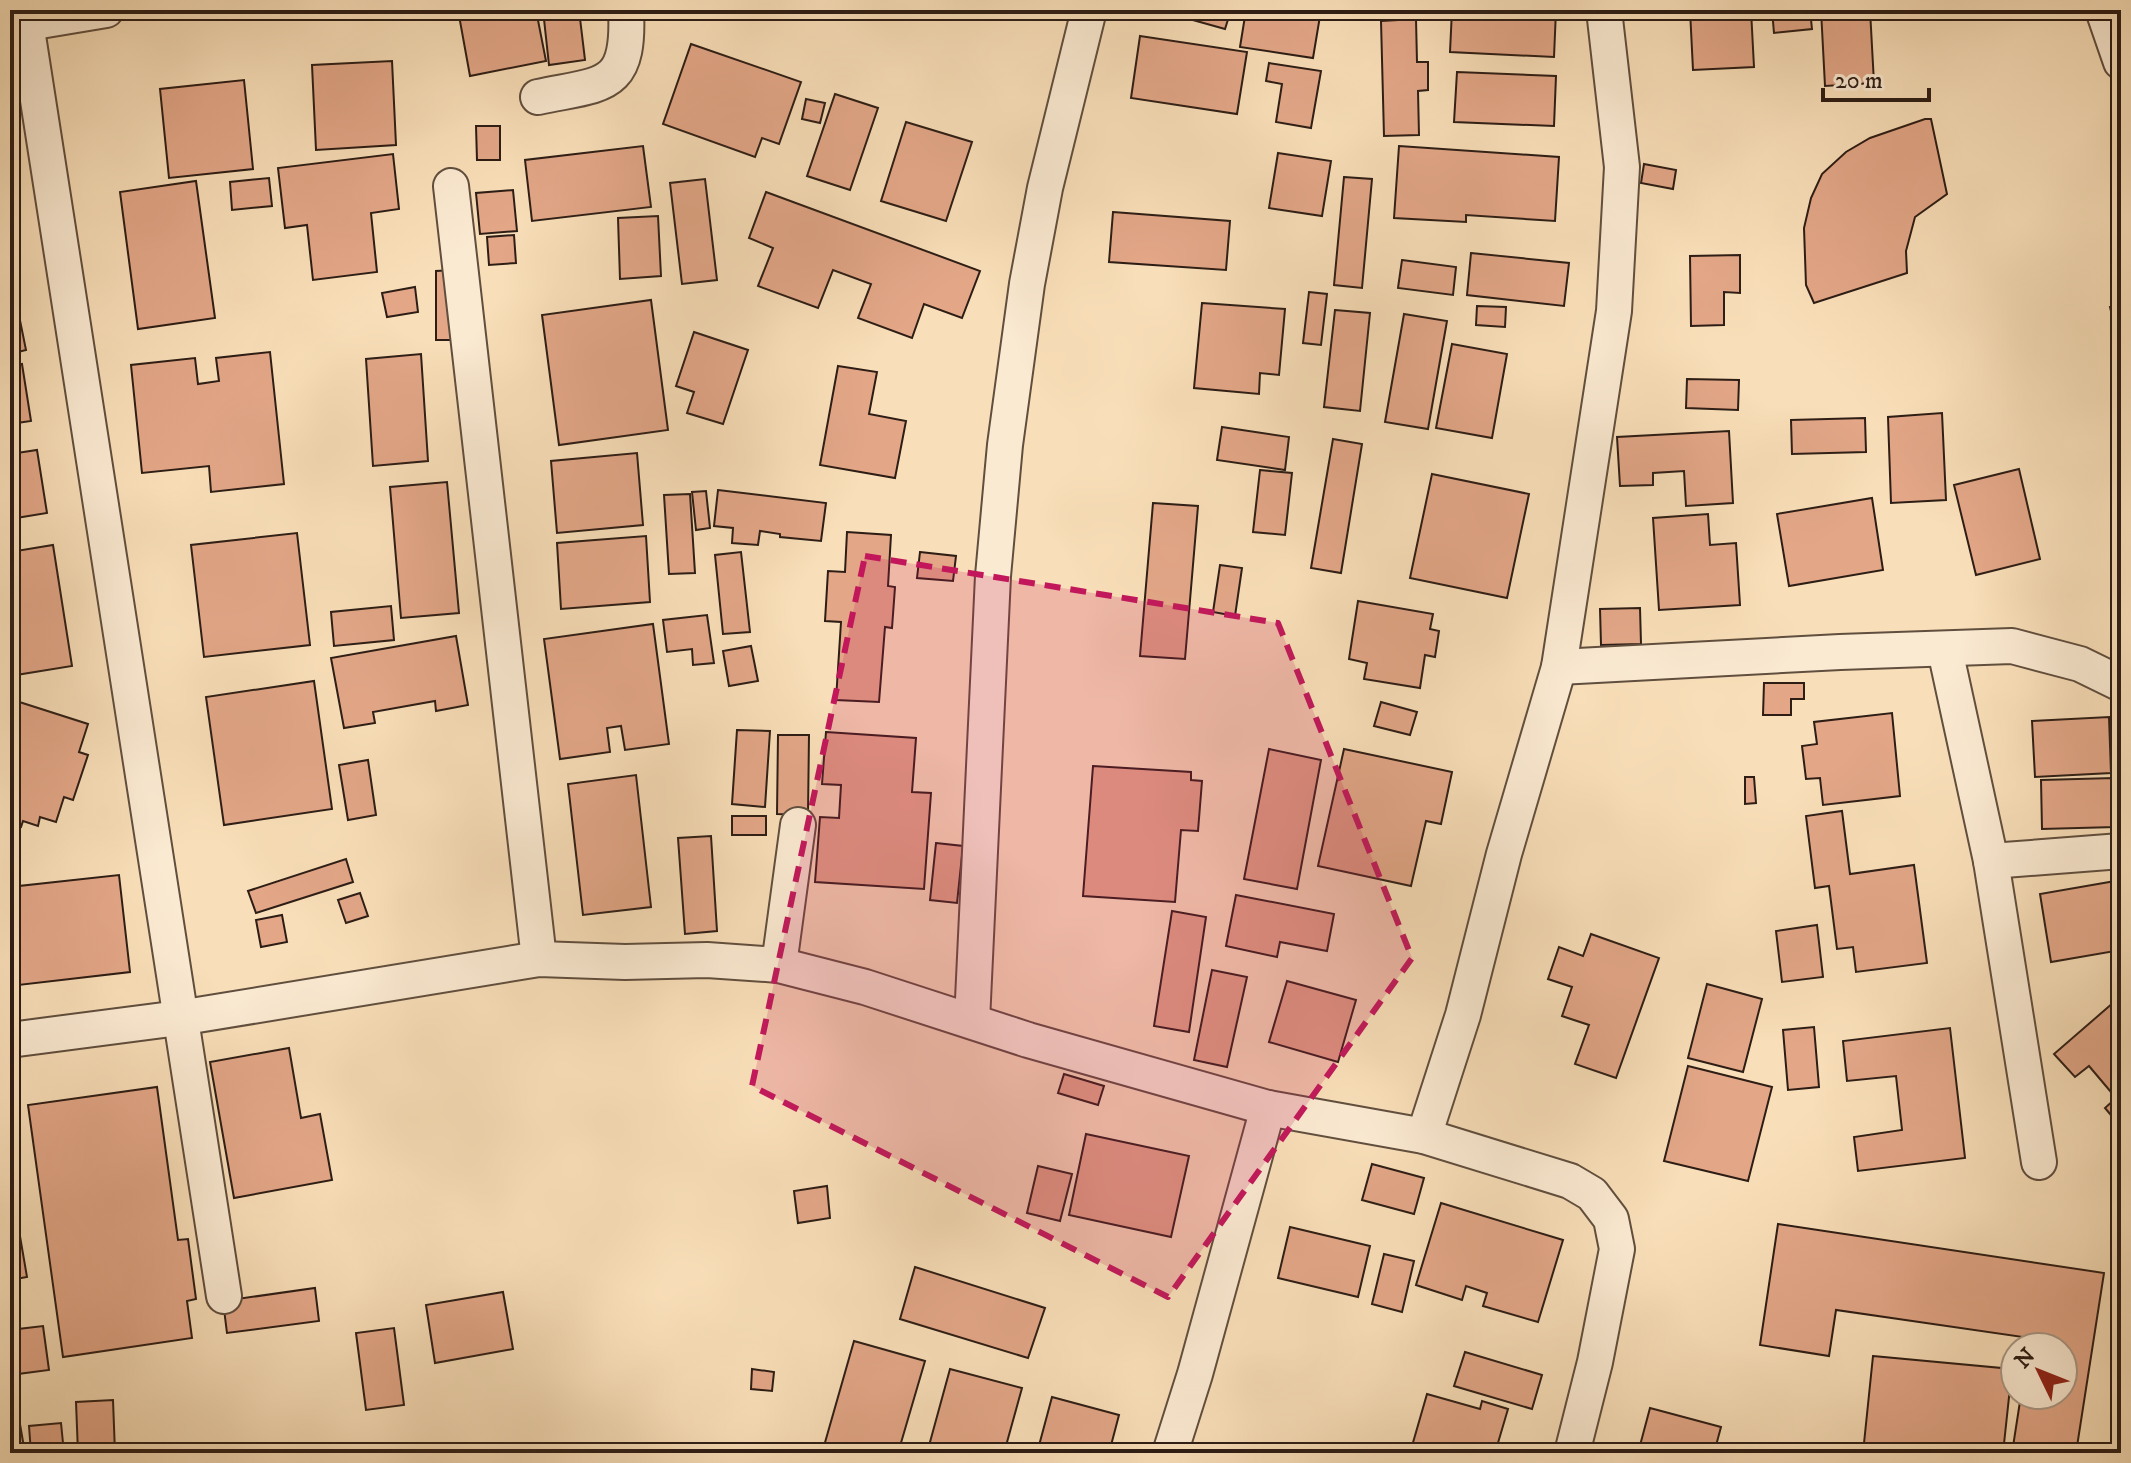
<svg xmlns="http://www.w3.org/2000/svg" width="2131" height="1463" font-family="'IM FELL DW Pica',serif">
<rect width="100%" height="100%" fill="#f9dfb9"/>
<filter id="stains"><feTurbulence type="fractalNoise" baseFrequency=".0025" numOctaves="4"/><feColorMatrix values="0 0 0 0 .2 0 0 0 0 .09 0 0 0 0 .02 0 0 0 .5 -.17"/></filter>
<radialGradient id="worn" r=".72"><stop offset=".6" stop-color="#630" stop-opacity="0"/><stop offset="1" stop-color="#630" stop-opacity=".3"/></radialGradient>
<g fill="#e3a788" stroke="#2d1d15" stroke-width="2">
<path d="M458,10H536L546,61L470,76Z"/>
<path d="M543,10H579L585,60L549,65Z"/>
<path d="M1157,10H1231L1225,29Z"/>
<path d="M1246,10H1321L1313,58L1240,47Z"/>
<path d="M1452,10H1556L1554,57L1450,52Z"/>
<path d="M1690,10H1751L1754,67L1693,70Z"/>
<path d="M1772,10H1810L1812,29L1774,33Z"/>
<path d="M1821,10H1870L1874,83L1825,86Z"/>
<path d="M1416,19L1417,62H1428V90L1418,91L1419,135L1384,136L1381,21Z"/>
<path d="M1140,36L1247,52L1237,114L1131,98Z"/>
<path d="M691,44L801,82L779,144L762,138L755,157L663,124Z"/>
<path d="M392,61L396,145L316,150L312,65Z"/>
<path d="M1269,63L1321,71L1311,128L1276,122L1282,84L1266,81Z"/>
<path d="M1457,72L1556,76L1554,126L1454,122Z"/>
<path d="M244,80L253,169L169,178L160,89Z"/>
<path d="M835,94L878,108L850,190L807,176Z"/>
<path d="M806,99L825,103L820,123L802,119Z"/>
<path d="M1925,119H1931L1947,194L1915,217L1906,251L1907,273L1814,303L1806,285L1804,228L1811,198L1822,174L1846,152L1870,138Z"/>
<path d="M906,122L972,142L946,221L881,201Z"/>
<path d="M476,126H500V160H477Z"/>
<path d="M643,146L651,207L532,221L525,160Z"/>
<path d="M1399,146L1559,157L1555,221L1466,215V222L1394,218Z"/>
<path d="M1278,153L1331,161L1322,216L1269,208Z"/>
<path d="M393,154L399,209L371,213L377,272L313,280L307,225L285,228L278,168Z"/>
<path d="M1644,164L1676,170L1673,189L1641,183Z"/>
<path d="M1344,177L1372,179L1362,288L1334,285Z"/>
<path d="M269,178L272,206L232,210L230,182Z"/>
<path d="M705,179L717,280L682,284L670,183Z"/>
<path d="M196,181L215,318L138,329L120,192Z"/>
<path d="M513,190L517,231L480,234L476,193Z"/>
<path d="M766,192L980,271L962,318L924,304L912,338L858,318L871,284L833,270L818,308L758,286L773,248L749,238Z"/>
<path d="M1113,212L1230,221L1226,270L1109,262Z"/>
<path d="M658,216L661,276L620,279L618,218Z"/>
<path d="M514,235L516,263L489,265L487,237Z"/>
<path d="M1471,253L1569,263L1564,306L1467,295Z"/>
<path d="M1740,255V293L1724,292V325L1691,326L1690,256Z"/>
<path d="M1402,260L1456,267L1453,295L1398,288Z"/>
<path d="M454,270V340H436V271Z"/>
<path d="M10,271L26,350L10,354Z"/>
<path d="M415,287L418,312L387,317L382,293Z"/>
<path d="M1309,292L1327,294L1321,345L1303,343Z"/>
<path d="M651,300L668,430L559,445L542,315Z"/>
<path d="M1202,303L1285,309L1279,375L1260,373L1259,394L1194,388Z"/>
<path d="M2121,304V332L2116,333L2110,307Z"/>
<path d="M1477,306L1506,307L1505,327L1476,325Z"/>
<path d="M1335,310L1370,313L1360,411L1324,407Z"/>
<path d="M1404,314L1447,321L1428,429L1385,422Z"/>
<path d="M694,332L748,350L723,424L687,413L694,392L676,386Z"/>
<path d="M1452,344L1507,354L1492,438L1436,428Z"/>
<path d="M270,352L284,484L211,492L209,466L142,473L131,365L195,358L198,384L219,381L216,358Z"/>
<path d="M421,354L428,461L373,466L366,359Z"/>
<path d="M22,364L31,421L10,424V366Z"/>
<path d="M838,366L877,372L869,414L906,421L895,478L820,465Z"/>
<path d="M1687,379L1739,380L1738,410L1686,408Z"/>
<path d="M1942,413L1946,500L1891,503L1888,417Z"/>
<path d="M1865,418L1866,452L1792,454L1791,420Z"/>
<path d="M1222,427L1289,437L1285,470L1217,460Z"/>
<path d="M1729,431L1733,503L1686,506L1684,471L1653,473V485L1620,486L1617,437Z"/>
<path d="M1333,439L1362,444L1341,573L1311,568Z"/>
<path d="M37,450L47,513L10,519V454Z"/>
<path d="M637,453L643,525L557,533L551,461Z"/>
<path d="M2019,469L2040,559L1976,575L1954,485Z"/>
<path d="M1260,470L1292,473L1285,535L1253,532Z"/>
<path d="M1432,474L1529,494L1507,598L1410,578Z"/>
<path d="M447,482L459,613L401,618L390,487Z"/>
<path d="M718,490L826,503L821,541L780,537V534L760,531L758,545L732,543L733,528L714,526Z"/>
<path d="M706,491L710,528L696,530L692,492Z"/>
<path d="M690,494L695,573L669,574L664,495Z"/>
<path d="M1872,498L1883,570L1789,586L1777,514Z"/>
<path d="M1153,503L1198,506L1185,659L1140,656Z"/>
<path d="M1708,514L1710,545L1736,543L1740,605L1659,610L1653,518Z"/>
<path d="M847,532L891,535L888,586L895,587L892,628L885,627L879,702L836,700L841,622L825,621L828,571L845,572Z"/>
<path d="M297,533L310,645L204,657L191,545Z"/>
<path d="M646,536L650,602L561,609L557,543Z"/>
<path d="M53,545L72,666L10,676V552Z"/>
<path d="M741,552L750,632L723,634L715,555Z"/>
<path d="M920,552L956,556L953,581L917,578Z"/>
<path d="M1220,565L1242,568L1235,616L1213,612Z"/>
<path d="M1358,601L1433,614L1430,629L1439,631L1435,657L1425,655L1420,688L1364,679L1367,663L1349,659Z"/>
<path d="M391,606L394,640L334,646L331,612Z"/>
<path d="M1640,608L1641,644L1601,645L1600,609Z"/>
<path d="M707,615L714,663L693,665L692,649L667,652L663,620Z"/>
<path d="M653,624L669,744L625,750L621,726L607,728L610,752L560,759L544,639Z"/>
<path d="M456,636L468,705L436,711L435,701L373,712L375,723L344,728L331,658Z"/>
<path d="M751,646L758,681L729,686L723,651Z"/>
<path d="M314,681L332,809L224,825L206,697Z"/>
<path d="M1764,683H1804V699H1791V715H1763Z"/>
<path d="M10,699L88,724L79,752L88,755L73,800L64,797L56,822L40,817L38,826L23,821L21,827L10,824Z"/>
<path d="M1381,702L1417,712L1410,735L1374,726Z"/>
<path d="M1892,713L1900,796L1823,805L1820,778L1806,779L1802,746L1817,744L1814,722Z"/>
<path d="M2109,717L2111,773L2035,777L2032,721Z"/>
<path d="M737,730L770,731L765,807L732,804Z"/>
<path d="M826,732L916,738L912,792L931,793L924,889L815,882L820,817L839,818L841,785L822,784Z"/>
<path d="M778,735H809L808,815L777,814Z"/>
<path d="M1269,749L1321,760L1297,889L1244,879Z"/>
<path d="M1344,749L1452,772L1441,824L1426,821L1411,886L1318,866Z"/>
<path d="M368,760L376,815L348,820L339,765Z"/>
<path d="M1093,766L1191,772V780L1202,781L1198,831L1181,830L1175,902L1083,896Z"/>
<path d="M636,775L651,907L583,915L568,784Z"/>
<path d="M1745,777H1754L1756,803L1745,804Z"/>
<path d="M2114,778L2115,827L2042,829L2041,780Z"/>
<path d="M1842,811L1850,874L1914,865L1927,963L1856,972L1853,947L1837,949L1829,886L1815,888L1806,816Z"/>
<rect x="732" y="816" width="34" height="19"/>
<path d="M711,836L717,931L685,934L678,838Z"/>
<path d="M936,843L963,846L957,903L930,900Z"/>
<path d="M346,859L353,882L256,913L248,891Z"/>
<path d="M119,875L130,972L10,986V887Z"/>
<path d="M2121,880V950L2051,962L2040,894Z"/>
<path d="M360,893L368,916L346,923L338,900Z"/>
<path d="M1236,895L1334,914L1327,951L1280,942L1277,957L1226,946Z"/>
<path d="M1172,911L1206,917L1189,1032L1154,1026Z"/>
<path d="M282,915L287,942L261,947L256,920Z"/>
<path d="M1817,925L1823,977L1782,982L1776,931Z"/>
<path d="M1591,934L1659,958L1616,1078L1575,1064L1589,1025L1562,1016L1572,987L1548,979L1559,947L1583,956Z"/>
<path d="M1212,970L1247,977L1227,1067L1194,1060Z"/>
<path d="M1287,981L1356,1000L1338,1062L1269,1042Z"/>
<path d="M1707,984L1762,999L1743,1072L1688,1058Z"/>
<path d="M2121,996V1127L2105,1108L2116,1098L2089,1066L2075,1077L2054,1054Z"/>
<path d="M1814,1027L1819,1087L1788,1090L1783,1030Z"/>
<path d="M1950,1028L1965,1158L1858,1171L1854,1137L1902,1130L1896,1076L1847,1081L1843,1041Z"/>
<path d="M289,1048L301,1118L320,1114L332,1180L234,1198L210,1062Z"/>
<path d="M1688,1066L1772,1087L1748,1181L1664,1161Z"/>
<path d="M1064,1074L1104,1086L1098,1105L1058,1093Z"/>
<path d="M157,1087L178,1240L188,1239L196,1299L187,1301L192,1338L63,1357L28,1105Z"/>
<path d="M1086,1134L1189,1156L1171,1237L1069,1215Z"/>
<path d="M1372,1164L1424,1178L1414,1214L1362,1200Z"/>
<path d="M1038,1166L1072,1174L1060,1221L1027,1213Z"/>
<path d="M10,1178L27,1277L10,1280Z"/>
<path d="M827,1186L830,1218L798,1223L794,1191Z"/>
<path d="M1441,1203L1563,1240L1538,1322L1483,1306L1487,1293L1466,1286L1462,1300L1416,1285Z"/>
<path d="M1778,1224L2104,1273L2076,1453H2012L2021,1395H2063V1347H2029L2030,1338L1836,1310L1829,1356L1760,1345Z"/>
<path d="M1290,1227L1370,1246L1358,1297L1278,1278Z"/>
<path d="M1384,1254L1414,1261L1402,1312L1372,1304Z"/>
<path d="M915,1267L1045,1308L1028,1358L900,1319Z"/>
<path d="M315,1288L319,1321L227,1333L223,1301Z"/>
<path d="M503,1292L513,1349L435,1363L426,1305Z"/>
<path d="M43,1326L49,1370L10,1375V1330Z"/>
<path d="M394,1328L404,1405L366,1410L356,1333Z"/>
<path d="M854,1341L925,1361L898,1453H822Z"/>
<path d="M1465,1352L1542,1375L1532,1409L1454,1386Z"/>
<path d="M1873,1356L2012,1369L2003,1453H1863Z"/>
<path d="M752,1369L774,1372L772,1391L751,1389Z"/>
<path d="M950,1369L1022,1388L1004,1453H927Z"/>
<path d="M1427,1394L1480,1409L1482,1401L1508,1409L1495,1453H1410Z"/>
<path d="M1052,1397L1119,1415L1109,1453H1037Z"/>
<path d="M113,1400L115,1453H78L76,1402Z"/>
<path d="M17,1407L25,1453H10V1408Z"/>
<path d="M1650,1408L1721,1427L1714,1453H1638Z"/>
<path d="M61,1423L64,1453H31L29,1426Z"/>
</g>
<g fill="none" stroke-linecap="round" stroke-linejoin="round">
<defs>
<g id="minor">
<path d="M2103,10L2121,62"/>
<path d="M26,23L224,1296"/>
<path d="M10,26L106,10"/>
<path d="M538,97C604,83 630,90 626,10"/>
<path d="M451,186L539,959"/>
<path d="M1945,650L1991,861L2039,1162"/>
<path d="M1559,667L1840,652L2012,646L2080,664L2121,684"/>
<path d="M1991,861L2121,851"/>
<path d="M779,965L798,825"/>
<path d="M972,1021L993,576L1005,445L1027,284L1045,188L1089,10"/>
<path d="M10,1040L179,1018L539,959L625,962L707,960L779,965L865,987L1028,1040L1268,1108L1424,1136L1570,1181L1592,1194L1611,1219L1617,1249L1595,1362L1572,1453"/>
<path d="M1424,1136L1463,1015L1504,854L1559,667L1614,311L1622,167L1604,10"/>
<path d="M1170,1453L1195,1374L1268,1108"/>
</g>
</defs>
<use href="#minor" stroke="#604e3e" stroke-width="38"/>
<use href="#minor" stroke="#fbead2" stroke-width="34"/>
</g>
<path fill="#c2185b" fill-opacity="0.2" stroke="#c2185b" stroke-width="6" stroke-dasharray="16 10" stroke-linejoin="round" d="M865,556L1278,623L1412,958L1168,1297L752,1086Z"/>
<rect width="2131" height="1463" fill="none" stroke="#f9dfb9" stroke-width="40"/>
<rect x="12" y="12" width="2107" height="1439" fill="none" stroke="#2d1d15" stroke-width="4"/>
<rect x="20" y="20" width="2091" height="1423" fill="none" stroke="#2d1d15" stroke-width="2"/>
<g transform="translate(2039 1371) rotate(313)"><circle r="38" fill="#fbead2" stroke="#a99886" stroke-width="2"/>
<path d="M0-6L14 30L0 20L-14 30Z" fill="#8f2418"/>
<text y="-12" font-size="22" font-weight="bold" text-anchor="middle" fill="#2d1d15">N</text>
</g>
<path d="M1823 88v12h106v-12" fill="none" stroke="#2d1d15" stroke-width="4"/>
<text x="1835" y="88" font-size="24" fill="#2d1d15" stroke="#fbead2" stroke-width="6" paint-order="stroke">20 m</text>
<rect width="100%" height="100%" filter="url(#stains)"/>
<rect width="100%" height="100%" fill="url(#worn)"/>
</svg>
